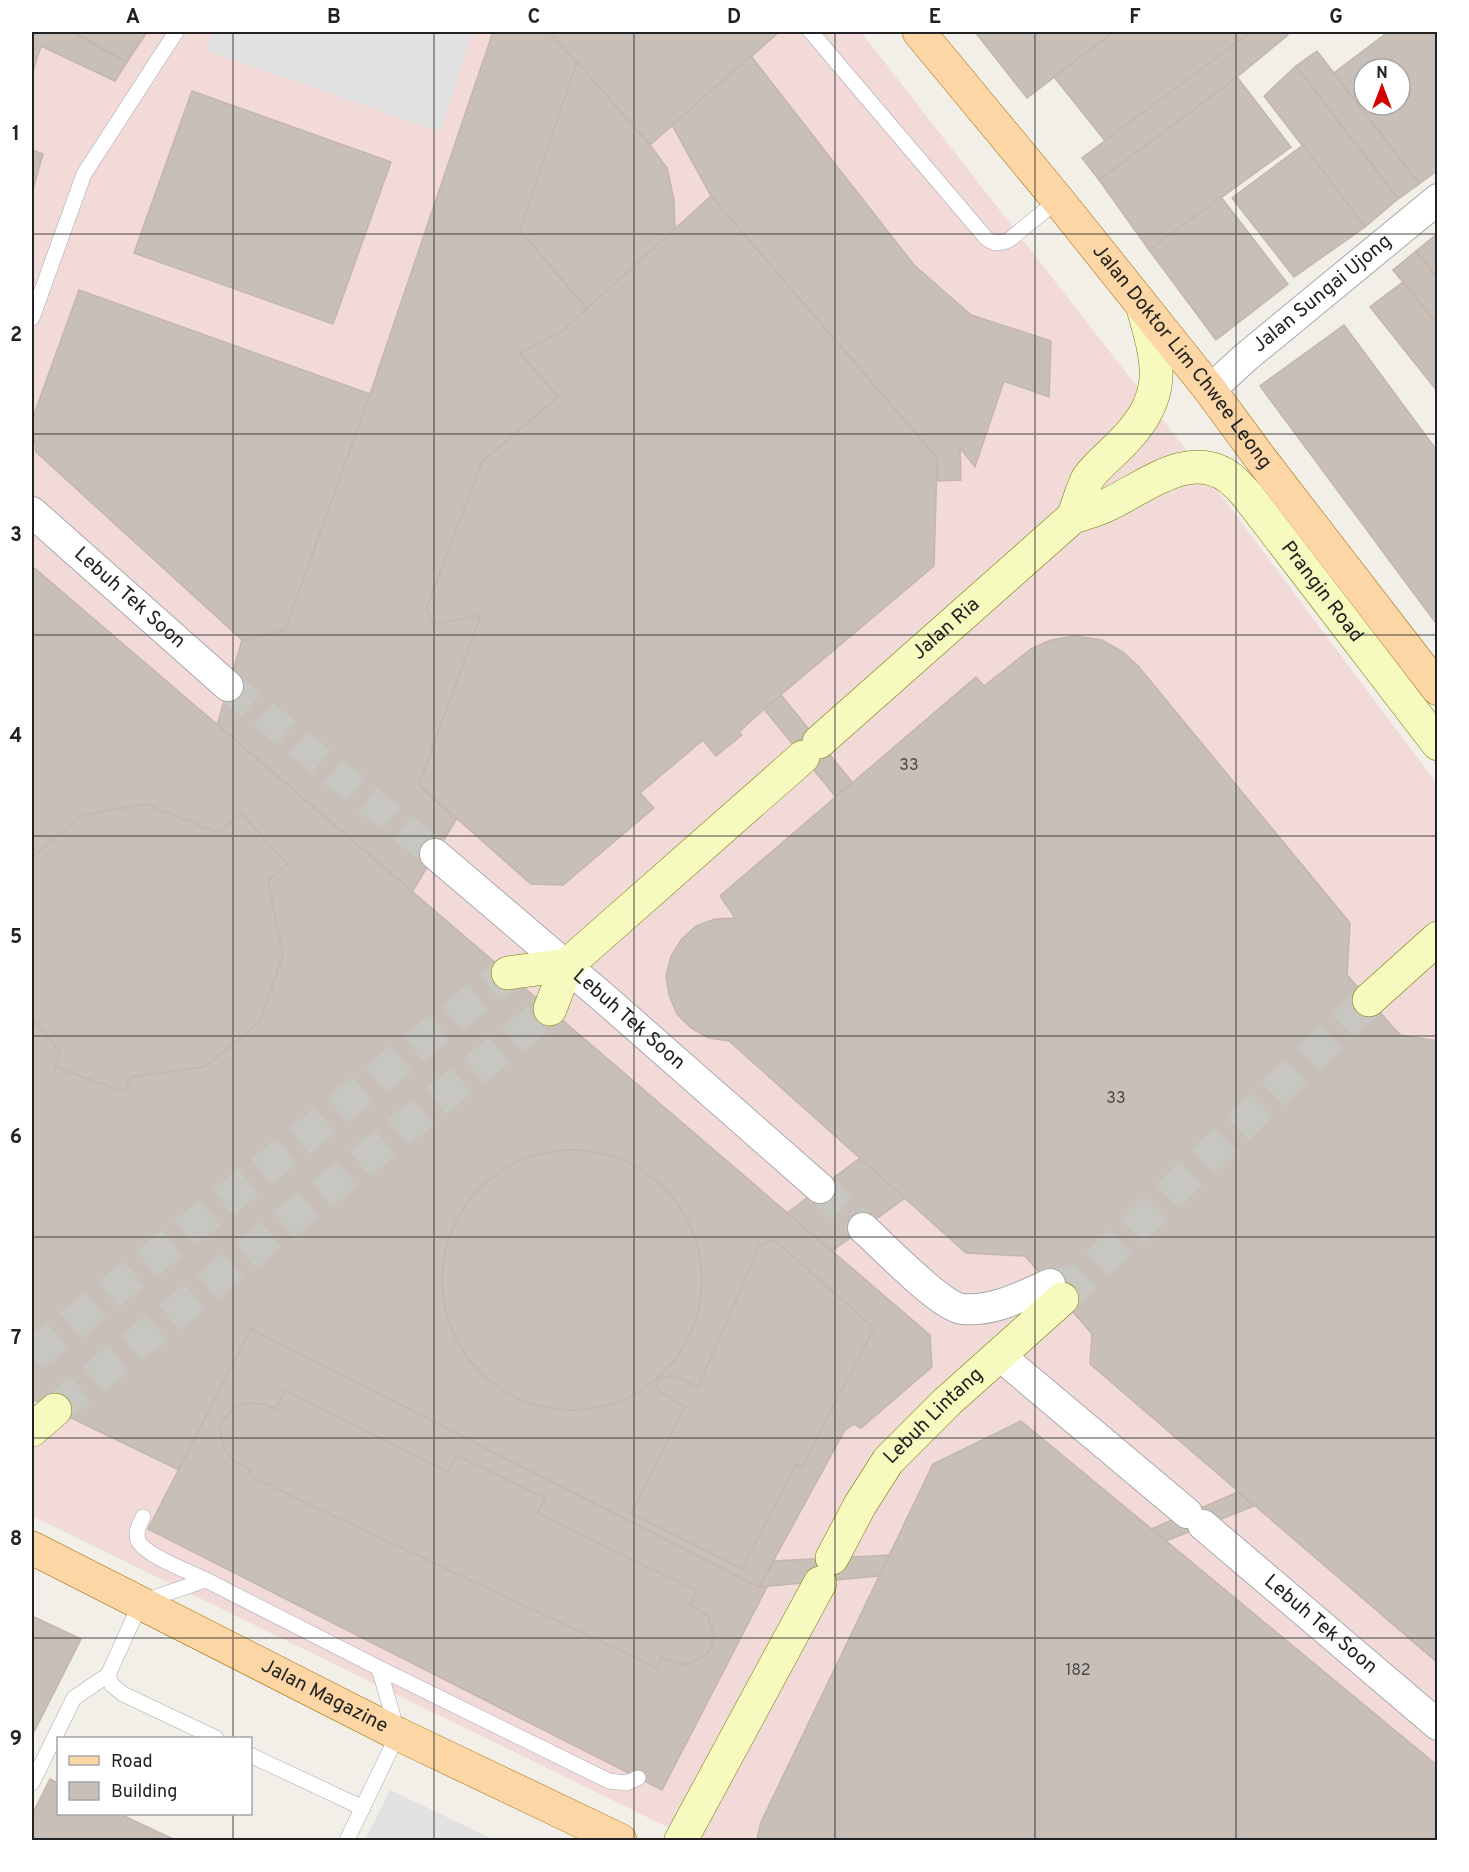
<svg xmlns="http://www.w3.org/2000/svg" width="1469" height="1872" font-family="Overpass,sans-serif">
<rect width="100%" height="100%" fill="#f2efe9"/>
<path fill="#f2dad9" d="M32,32H861L1215,487L1437,784V1840H694L32,1516Z"/>
<g fill="#e2e2e2">
<path d="M214,32H472L441,132L205,50Z"/>
<path d="M390,1790L495,1840H365Z"/>
</g>
<g fill="#c7bfb8" stroke="#c4b6ab" stroke-width="1.5" fill-rule="evenodd">
<path d="M32,32H72L127,62L115,81L41,46L32,74Z"/>
<path d="M72,32H147L127,62Z"/>
<path d="M493,32H549L577,62L520,230L587,309L560,333L520,353L558,397L482,462L426,610L434,624L481,615L419,785L456,820L412,892L217,725L242,640L285,630L370,394Z"/>
<path d="M549,32H779L650,145Z"/>
<path d="M975,32H1114L1027,98Z"/>
<path d="M1114,32H1251L1106,142L1054,77Z"/>
<path d="M1251,32H1284L1288,35L1237,77L1099,180L1082,158Z"/>
<path d="M1388,32H1438V170L1419,184L1334,73ZM1364,69H1400V105H1364Z"/>
<path d="M1317,51L1419,184L1398,199L1296,66Z"/>
<path d="M751,56L914,265L971,315L1051,341L1049,397L1004,381L975,467L960,448L961,480L937,481V458L711,196L672,125Z"/>
<path d="M577,62L650,145L667,168L674,200L675,230L587,309L520,230Z"/>
<path d="M1296,66L1398,199L1365,227L1264,96Z"/>
<path d="M1237,77L1291,147L1149,250L1099,180Z"/>
<path d="M192,91L391,162L333,324L134,253Z"/>
<path d="M1303,145L1365,227L1294,277L1232,198Z"/>
<path d="M32,150L43,154L32,193Z"/>
<path d="M711,196L937,458L934,566L764,709L739,732L742,735L716,756L703,740L640,793L654,808L563,885L531,884L419,785L481,615L434,624L426,610L482,462L558,397L520,353L560,333Z"/>
<path d="M1221,197L1288,284L1216,340L1149,250Z"/>
<path d="M1438,233V279L1416,251Z"/>
<path d="M1416,251L1438,279V325L1393,270Z"/>
<path d="M1403,282L1438,325V392L1370,307Z"/>
<path d="M79,290L370,394L285,630L242,640L36,452L32,420Z"/>
<path d="M1344,325L1438,452V626L1260,386Z"/>
<path d="M32,566L930,1335L932,1367L861,1428L854,1424L845,1430L759,1587L251,1329L179,1470L32,1399Z"/>
<path d="M1074,636L1102,640L1123,652L1138,666L1350,923L1347,975L1400,1035L1438,1041V1663L1090,1364L1092,1334L1025,1256L966,1253L729,1041L709,1038L691,1028L677,1014L669,995L666,976L671,956L681,940L696,926L715,919L735,918L720,896L976,677L984,686L1031,649L1051,640Z"/>
<path d="M781,695L852,782L835,796L764,709Z"/>
<path d="M146,804L218,833L241,813L287,864L268,881L283,955L260,1022L205,1067L130,1077L125,1092L55,1067L60,1052L32,1018V857L83,815Z"/>
<circle cx="572" cy="1280" r="130"/>
<path d="M860,1158L905,1198L832,1251L787,1213Z"/>
<path d="M771,1240L779,1244L874,1328L802,1467L796,1464L742,1569L631,1513L685,1407L659,1391L657,1386L659,1380L667,1376H674L698,1387L760,1245Z"/>
<path d="M251,1329L759,1587H767L662,1790L148,1529Z"/>
<path d="M285,1391L448,1472L456,1455L545,1498L538,1513L697,1591L690,1605L708,1616L714,1635L712,1645L707,1654L689,1664H679L662,1657L657,1668L247,1475L251,1469L234,1461L223,1447L220,1428L223,1420L236,1406L246,1403L266,1404L276,1409Z"/>
<path d="M1021,1421L1438,1766V1840H761L757,1839L761,1822L933,1464Z"/>
<path d="M1238,1492L1254,1506L1166,1541L1151,1529Z"/>
<path d="M889,1555L879,1576L759,1587L774,1561Z"/>
<path d="M32,1616L81,1639L32,1736Z"/>
<path d="M50,1779L58,1783V1814H120L175,1840H32V1815Z"/>
</g>
<g fill="none" stroke-linecap="round" stroke-linejoin="round">
<g stroke="#c8c6c1" stroke-width="30" stroke-dasharray="30 15" stroke-linecap="butt">
<path d="M228,686L435,854"/>
<path d="M820,1188L863,1228"/>
<path d="M1050,1284L1082,1280"/>
</g>
<g stroke="#c8c6c1" stroke-width="33" stroke-dasharray="33 16" stroke-linecap="butt">
<path d="M1062,1299L1369,1000"/>
<path d="M32,1356L508,973"/>
<path d="M55,1410L550,1009"/>
</g>
<defs>
<g id="lane">
<path d="M811,32L986,238C994,244 1000,244 1009,240L1058,200"/>
<path d="M32,318L84,174L176,32"/>
<path d="M143,1517C140,1523 135,1532 138,1540C143,1555 191,1572 206,1580"/>
<path d="M379,1668L609,1781L626,1783L638,1778"/>
<path d="M216,1738L123,1694L112,1685L108,1675L141,1602L206,1580L379,1668L398,1734L347,1840"/>
<path d="M250,1755L363,1808"/>
<path d="M32,1783L74,1698L108,1675"/>
</g>
<g id="street">
<path id="s1" d="M1210,390L1246,357L1438,199"/>
<path id="s2" d="M32,512L228,686"/>
<path id="s3" d="M435,854L605,999L820,1188"/>
<path d="M863,1228C882,1245 940,1306 962,1309C993,1312 1023,1296 1050,1284"/>
<path d="M999,1355L1187,1513"/>
<path id="s4" d="M1203,1525L1438,1725"/>
</g>
<g id="secondary">
<path d="M1073,517C1078,505 1082,489 1088,478C1097,465 1113,453 1124,441C1168,395 1159,364 1143,308"/>
<path id="s5" d="M819,742L1073,517C1085,513 1098,510 1109,504C1145,487 1190,448 1230,478C1236,483 1242,489 1247,495L1438,744"/>
<path d="M508,973L567,965"/>
<path d="M1369,1000L1438,938"/>
<path d="M550,1009L567,965L803,757"/>
<path d="M32,1430L55,1410"/>
<path id="s6" d="M832,1558L860,1505L888,1461L948,1401L1062,1299"/>
<path d="M681,1840L820,1583"/>
</g>
<g id="primary">
<path id="s7" d="M919,32L1058,200L1210,390L1260,458L1438,689"/>
<path id="s8" d="M32,1548L398,1734L620,1840"/>
</g>
</defs>
<use href="#lane" stroke="#a9a9a9" stroke-width="16"/>
<use href="#street" stroke="#a9a9a9" stroke-width="32"/>
<use href="#secondary" stroke="#707d05" stroke-width="34"/>
<use href="#primary" stroke="#a06b00" stroke-width="34"/>
<use href="#lane" stroke="#fff" stroke-width="15"/>
<use href="#street" stroke="#fff" stroke-width="30"/>
<use href="#secondary" stroke="#f7fabf" stroke-width="33"/>
<use href="#primary" stroke="#fcd6a4" stroke-width="33"/>
</g>
<path fill="none" stroke="#222" stroke-width="1.5" stroke-opacity="0.55" d="M233,32V1738M434,32V1840M634,32V1840M835,32V1840M1035,32V1840M1236,32V1840M32,234H1438M32,434H1438M32,635H1438M32,836H1438M32,1036H1438M32,1237H1438M32,1438H1438M32,1638H1438M233,1814V1840"/>
<g text-anchor="middle" dominant-baseline="central" stroke-width="4.5" stroke-linejoin="round" paint-order="stroke">
<g font-size="16" fill="#4b4948">
<text x="909" y="766">33</text>
<text x="1116" y="1099">33</text>
<text x="1078" y="1671">182</text>
</g>
<g font-size="20" fill="#222" stroke="#fff">
<text stroke="none"><textPath href="#s1" startOffset="148">Jalan Sungai Ujong</textPath></text>
<text stroke="none"><textPath href="#s7" startOffset="418">Jalan Doktor Lim Chwee Leong</textPath></text>
<text stroke="none"><textPath href="#s5" startOffset="656">Prangin Road</textPath></text>
<text stroke="none"><textPath href="#s2" startOffset="130">Lebuh Tek Soon</textPath></text>
<text stroke="none"><textPath href="#s5" startOffset="170">Jalan Ria</textPath></text>
<text stroke="none"><textPath href="#s3" startOffset="255">Lebuh Tek Soon</textPath></text>
<text stroke="none"><textPath href="#s6" startOffset="176">Lebuh Lintang</textPath></text>
<text stroke="none"><textPath href="#s4" startOffset="154">Lebuh Tek Soon</textPath></text>
<text stroke="none"><textPath href="#s8" startOffset="328">Jalan Magazine</textPath></text>
</g>
</g>
<rect width="1469" height="1872" fill="none" stroke="#ffffff" stroke-width="66"/>
<rect x="57" y="1737" width="195" height="78" fill="#ffffff" stroke="#a7a7a7" stroke-width="1.5"/>
<rect x="69" y="1756" width="30" height="9" fill="#fcd6a4" stroke="#a7a7a7" stroke-width="1.5"/>
<text x="111" y="1767" font-size="18" fill="#222222">Road</text>
<rect x="69" y="1782" width="30" height="18" fill="#c7bfb8" stroke="#a7a7a7" stroke-width="1.5"/>
<text x="111" y="1797" font-size="18" fill="#222222">Building</text>
<g transform="translate(1382 87)"><circle r="28" fill="#ffffff" stroke="#a7a7a7" stroke-width="1.5"/>
<path d="M0-4.5L10 22L0 15L-10 22Z" fill="#d40000"/>
<text y="-9" font-size="16" font-weight="bold" text-anchor="middle" fill="#222222">N</text>
</g>
<rect x="33" y="33" width="1403" height="1806" fill="none" stroke="#222" stroke-width="2"/>
<g font-size="20" text-anchor="middle" font-weight="bold" fill="#222">
<text x="133" y="23">A</text>
<text x="334" y="23">B</text>
<text x="534" y="23">C</text>
<text x="734" y="23">D</text>
<text x="935" y="23">E</text>
<text x="1135" y="23">F</text>
<text x="1336" y="23">G</text>
<text x="16" y="140">1</text>
<text x="16" y="341">2</text>
<text x="16" y="541">3</text>
<text x="16" y="742">4</text>
<text x="16" y="943">5</text>
<text x="16" y="1143">6</text>
<text x="16" y="1344">7</text>
<text x="16" y="1545">8</text>
<text x="16" y="1745">9</text>
</g>
</svg>
